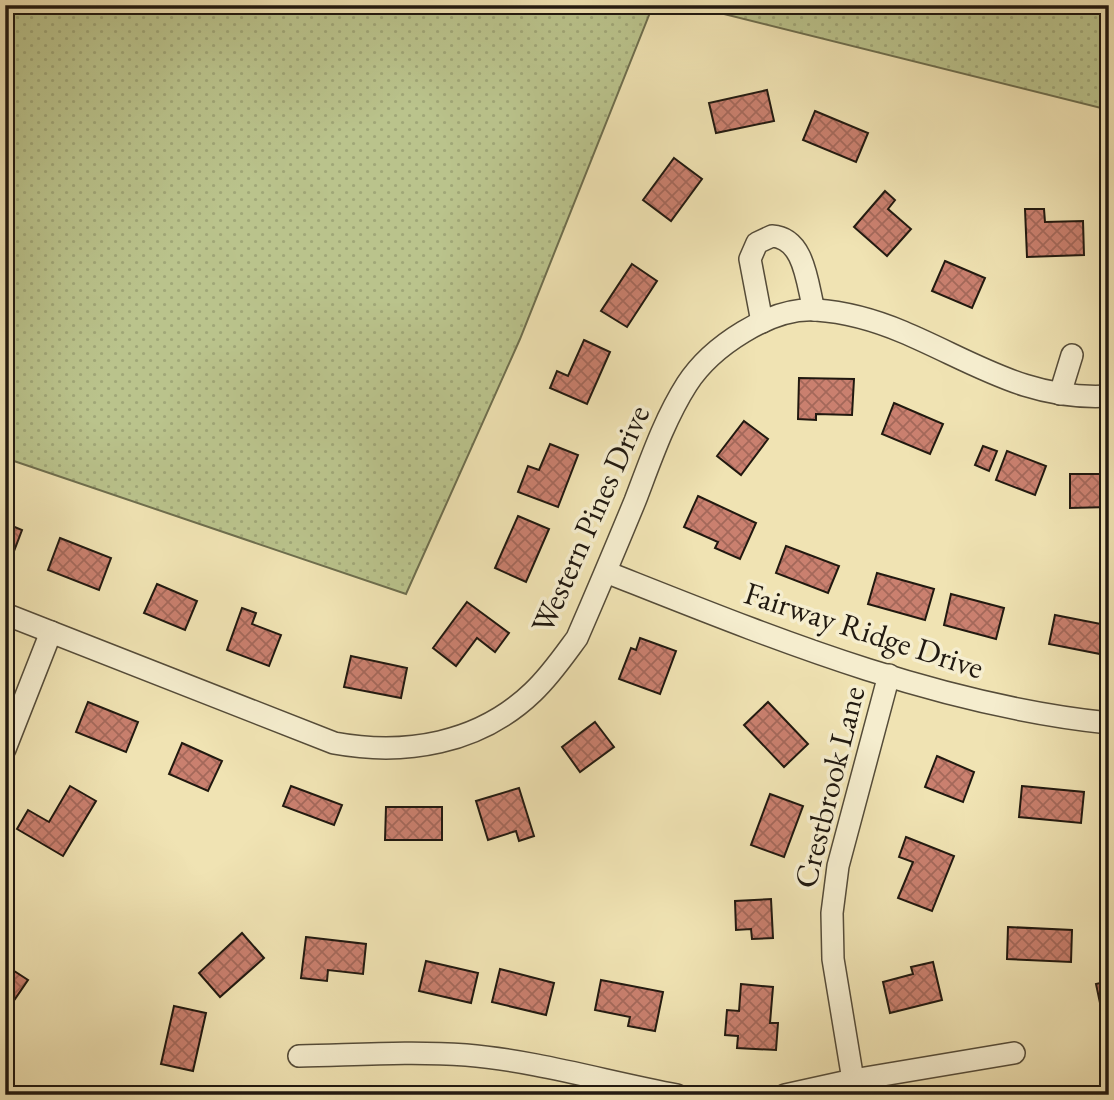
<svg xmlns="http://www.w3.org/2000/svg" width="1114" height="1100" font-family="'EB Garamond',serif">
<defs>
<pattern id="grass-dots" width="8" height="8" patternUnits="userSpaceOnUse" patternTransform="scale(1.75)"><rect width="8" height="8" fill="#bac38c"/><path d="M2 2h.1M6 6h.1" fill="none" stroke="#a0a778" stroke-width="1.8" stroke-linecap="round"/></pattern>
<pattern id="building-cross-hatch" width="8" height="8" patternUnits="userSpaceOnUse" patternTransform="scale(1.75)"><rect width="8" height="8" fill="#ca806f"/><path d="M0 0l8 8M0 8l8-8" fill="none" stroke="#a4685a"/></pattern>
</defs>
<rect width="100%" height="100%" fill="#f0e3b3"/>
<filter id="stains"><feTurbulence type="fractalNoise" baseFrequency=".00286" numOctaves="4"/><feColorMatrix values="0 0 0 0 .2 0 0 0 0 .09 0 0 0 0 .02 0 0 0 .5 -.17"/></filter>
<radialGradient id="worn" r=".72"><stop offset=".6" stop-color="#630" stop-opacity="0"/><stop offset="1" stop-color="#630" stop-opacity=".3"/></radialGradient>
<g fill="url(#grass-dots)" stroke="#6e6e4e" stroke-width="2">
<path d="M5,5H653L520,339L406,594L5,458Z"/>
<path d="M688,5H1109V110Z"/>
</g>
<g fill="url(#building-cross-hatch)" stroke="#211910" stroke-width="2">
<path d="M767,90L774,121L716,133L709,103Z"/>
<path d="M815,111L868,133L856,162L803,140Z"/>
<path d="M674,158L702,179L671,221L643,200Z"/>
<path d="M885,191L895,200L888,209L911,229L887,256L854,227Z"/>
<path d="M1025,209H1044L1045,222L1083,221L1084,255L1027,257Z"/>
<path d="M945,261L985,278L972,308L932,291Z"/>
<path d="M632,264L657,281L627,327L601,311Z"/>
<path d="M584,340L610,352L587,404L550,388L557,371L568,376Z"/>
<path d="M799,378L854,379L852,415L816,414V420L798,419Z"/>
<path d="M894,403L943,424L930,454L882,434Z"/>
<path d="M744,421L768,439L741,475L717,456Z"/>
<path d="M550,444L578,455L558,507L518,492L528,466L539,470Z"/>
<path d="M983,446L997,451L989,471L975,465Z"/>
<path d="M1007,451L1046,466L1035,495L996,480Z"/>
<path d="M1070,474H1109V507L1070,508Z"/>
<path d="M698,496L756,523L740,559L715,548L718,542L684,527Z"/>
<path d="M518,516L549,529L526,582L495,568Z"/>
<path d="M5,523L22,530L11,559L5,557Z"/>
<path d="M60,538L111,558L99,590L48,570Z"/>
<path d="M786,546L839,566L828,593L776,573Z"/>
<path d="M877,573L934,589L925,620L868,604Z"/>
<path d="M157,584L197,601L185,630L144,613Z"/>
<path d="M951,594L1004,608L996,639L944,625Z"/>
<path d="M467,602L509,633L495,652L477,638L456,666L433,648Z"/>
<path d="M242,608L256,613L252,624L281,635L269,666L227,650Z"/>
<path d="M1055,615L1106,625L1100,654L1049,644Z"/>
<path d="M640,638L676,651L660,694L619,679L631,648L636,650Z"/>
<path d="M351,656L407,668L401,698L344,687Z"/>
<path d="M88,702L138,722L126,752L76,732Z"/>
<path d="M768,702L808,744L784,767L744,725Z"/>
<path d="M595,722L614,747L580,772L562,747Z"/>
<path d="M182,743L222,761L208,791L169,774Z"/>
<path d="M937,756L974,772L963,802L925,787Z"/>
<path d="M70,786L96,801L63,856L17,829L28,810L49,822Z"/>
<path d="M291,786L342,805L334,825L283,806Z"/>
<path d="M1022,786L1084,792L1081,823L1019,817Z"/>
<path d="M519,788L534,836L519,841L516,831L488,840L476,801Z"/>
<path d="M770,794L803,806L784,857L751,845Z"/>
<path d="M386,807H442V840H385Z"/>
<path d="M906,837L954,856L932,911L898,898L913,862L899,857Z"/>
<path d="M771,899L773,938L752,939L751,929L736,930L735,901Z"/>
<path d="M1008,927L1072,930L1071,962L1007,959Z"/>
<path d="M242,933L264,958L220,997L199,973Z"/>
<path d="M306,937L366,944L363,974L328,970L327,981L301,978Z"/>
<path d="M426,961L478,973L471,1003L419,991Z"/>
<path d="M933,962L942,1000L890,1013L883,982L913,974L911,967Z"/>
<path d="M5,965L28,980L15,999L11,996L5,1004Z"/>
<path d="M500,969L554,983L546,1015L492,1002Z"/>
<path d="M601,980L663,992L655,1031L628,1026L630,1017L595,1010Z"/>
<path d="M1109,981V1035L1107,1036L1096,984Z"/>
<path d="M741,984L773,987L770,1023H778L776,1050L737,1048L738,1036L725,1035L727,1010L739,1011Z"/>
<path d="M174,1006L206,1013L193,1071L161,1064Z"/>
<path d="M1108,1074L1109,1095H1081L1084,1087L1099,1094Z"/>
</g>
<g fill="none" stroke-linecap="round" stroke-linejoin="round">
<defs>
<g id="minor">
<path d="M762,322L750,259L757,243L772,236C805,238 807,284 814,310"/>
<path d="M1060,394L1072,355"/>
<path d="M606,572C768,636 934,705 1109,723"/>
<path d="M5,614L334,743C405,756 479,744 533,692C550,676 563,657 577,638C597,592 616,547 635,501C650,462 664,420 687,384C711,347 770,307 816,310C845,312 877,321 903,332C974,362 1028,401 1109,396"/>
<path d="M5,749L51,632"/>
<path d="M299,1056C354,1055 410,1051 466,1055C537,1061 607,1082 677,1095"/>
<path d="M853,1080L833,959L832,913L838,866L889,675"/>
<path d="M785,1095L853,1080L1014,1053"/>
</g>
</defs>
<use href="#minor" stroke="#554c39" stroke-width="24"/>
<use href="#minor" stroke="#f5edce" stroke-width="21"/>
</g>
<g text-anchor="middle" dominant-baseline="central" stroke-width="7" stroke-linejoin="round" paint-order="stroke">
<g font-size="32" fill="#211910" stroke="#f5edce">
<text transform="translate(590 519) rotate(-66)">Western Pines Drive</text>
<text transform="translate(864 630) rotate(18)">Fairway Ridge Drive</text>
<text transform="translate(829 787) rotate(-76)">Crestbrook Lane</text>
</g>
</g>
<rect width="1114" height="1100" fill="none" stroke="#f0e3b3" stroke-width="28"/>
<rect x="7" y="7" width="1100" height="1086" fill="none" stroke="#211910" stroke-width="3.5"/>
<rect x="14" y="14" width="1086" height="1072" fill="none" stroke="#211910" stroke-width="2"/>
<rect width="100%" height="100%" filter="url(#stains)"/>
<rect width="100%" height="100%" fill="url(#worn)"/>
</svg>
